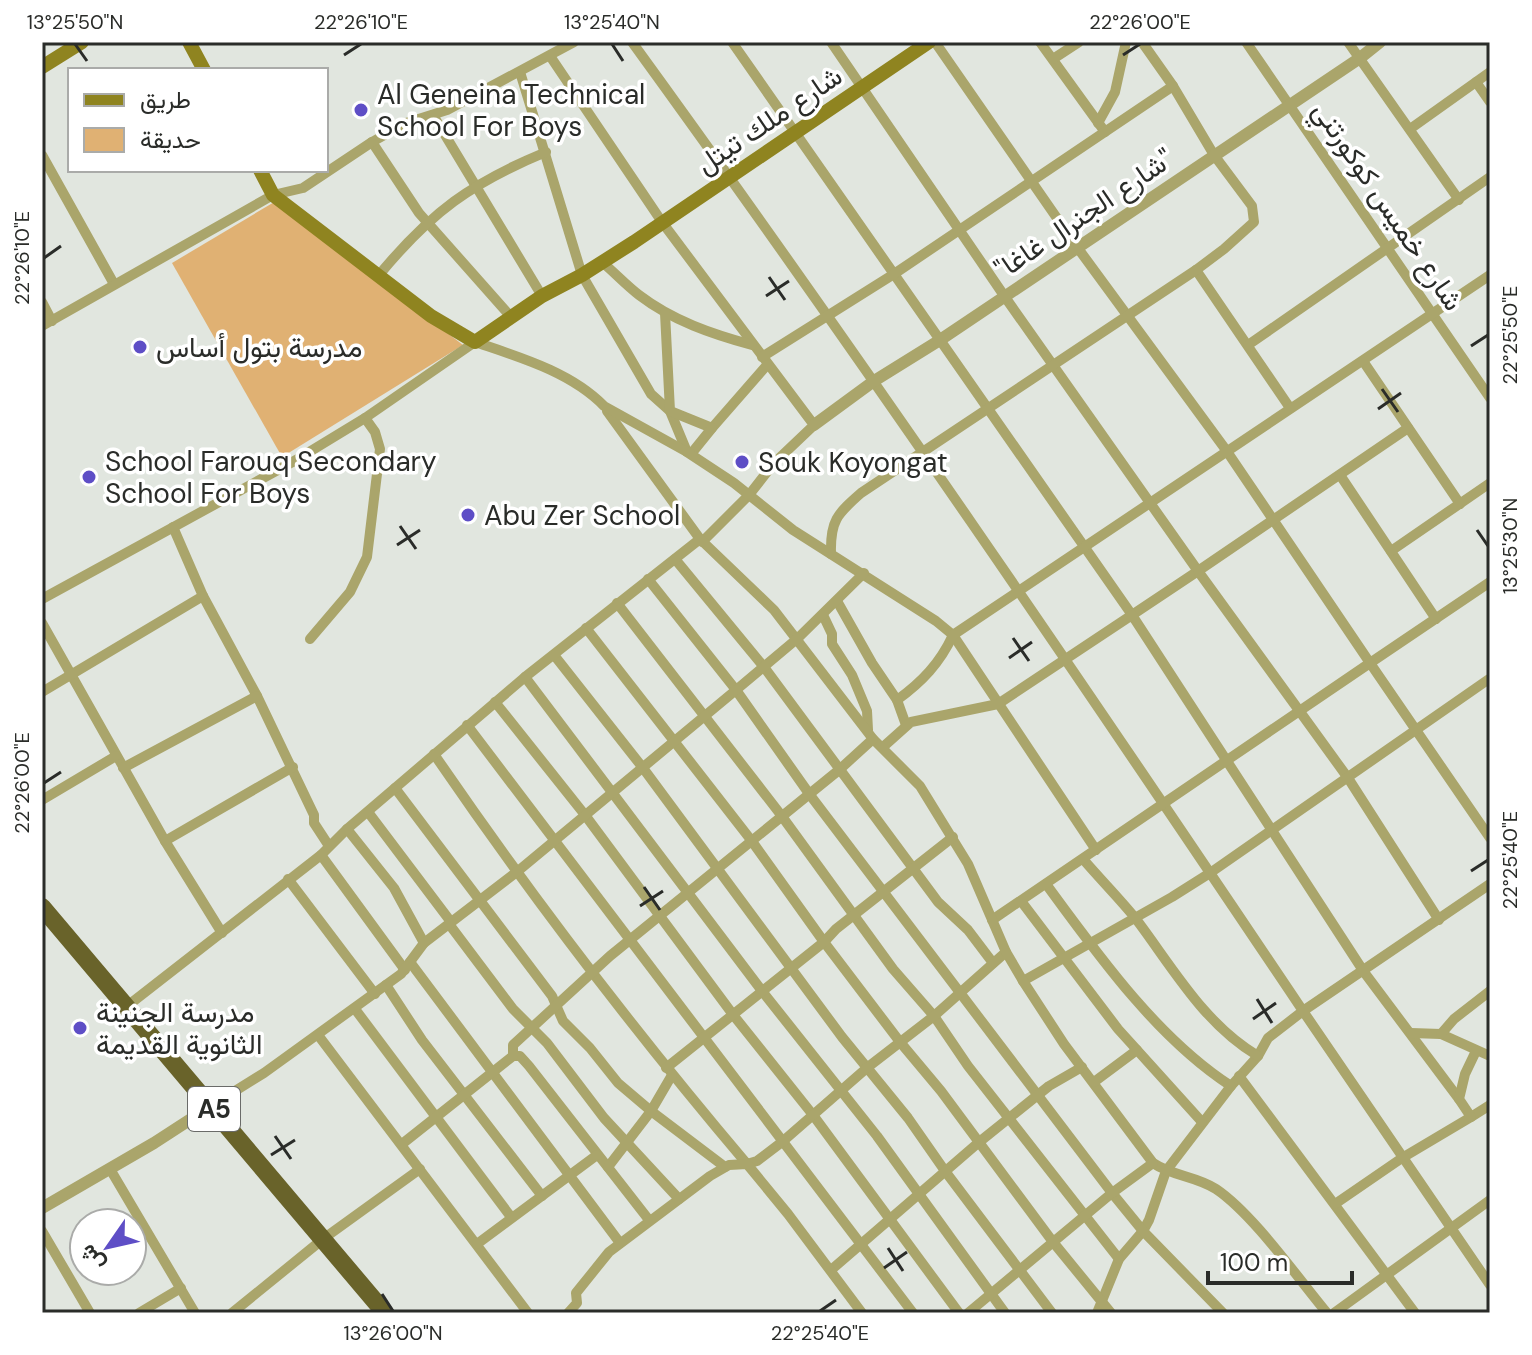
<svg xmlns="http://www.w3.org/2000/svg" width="1532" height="1355" font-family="'DM Sans',Vazirmatn,sans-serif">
<rect width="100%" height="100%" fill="#e1e6df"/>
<path fill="#e0b173" d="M276,201L463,345L282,457L172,263Z"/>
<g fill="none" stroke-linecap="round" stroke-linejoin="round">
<g stroke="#aaa56b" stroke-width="10">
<path d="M632,42C863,360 1084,685 1303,1011L1268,1038L1258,1056L1231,1086L1166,1171L1149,1220L1143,1231L1119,1259L1097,1313"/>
<path d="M732,42L1132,615L1198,571L1005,297L831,42"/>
<path d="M935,42L1077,247L1226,450L1370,663L1490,582"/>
<path d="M1040,42L1105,132"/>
<path d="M1246,42L1490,398"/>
<path d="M1348,42L1459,200"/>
<path d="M550,56L662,222L814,425L774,463L749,495L702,542"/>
<path d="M1053,59L1079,42"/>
<path d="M520,72L582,275L651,394L670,411L687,452"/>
<path d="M1476,82L1490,102"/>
<path d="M433,115L542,296"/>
<path d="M1098,123L1115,92L1126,42"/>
<path d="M1410,129L1490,72"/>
<path d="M372,142L419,213L511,317"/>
<path d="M42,155L114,284"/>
<path d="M602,262C615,273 626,285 639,295C673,321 712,334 752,345"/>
<path d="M1196,270L1290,408"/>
<path d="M379,275C431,212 471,183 546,152"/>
<path d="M42,302L52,321"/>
<path d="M665,313L670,411L712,428L767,365"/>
<path d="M42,326L273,195L303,188L372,142L406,123L447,110L574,42"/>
<path d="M1248,345L1490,177"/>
<path d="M762,357L894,274L1173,86"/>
<path d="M1363,361L1460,504"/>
<path d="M607,411L700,539"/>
<path d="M1408,428L1198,571L1348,778L1439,920"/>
<path d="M691,454L712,428"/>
<path d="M1340,475L1436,619"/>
<path d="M173,527L203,596L257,696L314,815V823L329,846"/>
<path d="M1391,551L1490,483"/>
<path d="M831,554C830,521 837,514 861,493L1196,270L1224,249L1254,222L1252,206L1214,155L1173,86L1142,42"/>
<path d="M675,559L764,667L938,902L968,930L993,963"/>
<path d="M648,579L736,690L810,795L1112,1193L1143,1231L1223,1313"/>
<path d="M42,599L296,460L365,418L475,342C519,357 571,372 604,406L687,452L734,483L793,530L936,621L953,635L1096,850"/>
<path d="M837,601L872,663L897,700"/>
<path d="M617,603L781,815L893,969L934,1016L968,1066L1119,1259"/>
<path d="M823,615L832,634V644L852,675L867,711L868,730"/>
<path d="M42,623L165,841L222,933"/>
<path d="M586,628L751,840L824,942L900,1042L941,1091L1053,1242L1111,1313"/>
<path d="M310,639L350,592L367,557L380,449L375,432L365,418"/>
<path d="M554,655L643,768L842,1037L908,1118L945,1171L1052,1313"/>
<path d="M525,677L762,991L877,1136L1005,1313"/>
<path d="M42,692L203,596"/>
<path d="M495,702L585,815L734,1016L813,1115L959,1313"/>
<path d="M467,725L913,1313"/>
<path d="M906,725L897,700C922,682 940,663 953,635L1490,275"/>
<path d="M883,747L911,722L998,704L1132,615L1364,972L1459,1099"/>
<path d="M434,754C531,896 636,1033 747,1164L757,1161L782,1142L868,1067L934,1016L1006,952"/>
<path d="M123,768L257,696"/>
<path d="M395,788L552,996L563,1021L590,1048L618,1083L651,1111L725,1167"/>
<path d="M42,800L116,756"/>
<path d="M368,812L451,922"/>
<path d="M347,829L394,888L424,943"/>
<path d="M165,841L293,767"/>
<path d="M321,855L405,970"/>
<path d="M1083,859C1100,879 1119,898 1136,919C1173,968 1204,1024 1258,1056"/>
<path d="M288,879L375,994"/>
<path d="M1046,884C1098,955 1157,1038 1231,1086"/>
<path d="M1490,884L1303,1011L1490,1285"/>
<path d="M1021,901L1118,1029L1137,1050"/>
<path d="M992,920L1370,663L1490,838"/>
<path d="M449,924L513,1009L547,1043L604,1118L679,1199"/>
<path d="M410,962L620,1243"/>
<path d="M1023,981L1172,897L1210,873L1489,679L1490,681"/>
<path d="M386,985L422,1040L542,1196"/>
<path d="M126,1007L321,855L347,829L525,677L700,539L774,610L873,739L920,786L968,864L1006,952L1023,981L1064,1044L1153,1163C1172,1176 1196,1176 1216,1189C1253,1214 1297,1277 1327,1313"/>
<path d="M355,1009L511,1217"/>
<path d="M1411,1033L1441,1034L1490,1056"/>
<path d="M1441,1034L1454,1019L1490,991"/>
<path d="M318,1035L528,1313"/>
<path d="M513,1056H520L529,1066L649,1220"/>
<path d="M666,1068L824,942L836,929L953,837"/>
<path d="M1239,1076L1415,1313"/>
<path d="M1094,1082L1137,1050L1202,1122"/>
<path d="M211,1106L264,1073L401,974L424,943L518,871L736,690L798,638L864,573"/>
<path d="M1471,1117L1490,1105"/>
<path d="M402,1144L513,1056V1045L610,956L839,770L873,739"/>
<path d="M608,1167L651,1111L672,1075"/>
<path d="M110,1169L195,1313"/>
<path d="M1335,1204L1402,1158L1471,1117L1459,1099L1465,1074L1476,1051"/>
<path d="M42,1231L90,1313"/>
<path d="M477,1244L597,1155"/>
<path d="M831,1270L978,1143L1049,1086L1082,1067"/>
<path d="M139,1313L181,1288"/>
<path d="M232,1313L323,1239L420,1169"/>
<path d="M568,1313L577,1303L576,1293L609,1252L710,1176L729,1165L747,1164L788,1214L862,1313"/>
<path d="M968,1313L1112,1193L1153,1163"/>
<path d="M1334,1313L1490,1200"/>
</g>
<g stroke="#aaa56b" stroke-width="12">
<path d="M814,425L874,381L940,340L1360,58L1380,42"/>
<path d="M42,1208L154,1143L211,1106"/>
</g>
<g stroke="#8f8420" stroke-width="14">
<path d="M189,42L204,70"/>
<path d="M42,67L82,42"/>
<path d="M260,170L273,195L431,316L475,342L542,296L582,275L634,242L929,42"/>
</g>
<path stroke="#69632a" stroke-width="18" d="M42,907L385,1313"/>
</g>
<path fill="none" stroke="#2a2c29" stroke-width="3" d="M75,44L87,61M612,44L623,61M344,55L361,44M1123,55L1140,44M44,258L61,246M769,277L785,300M766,296L789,281M1471,346L1488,335M1382,389L1398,412M1378,409L1401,393M400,526L416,549M1477,530L1488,546M397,545L420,530M1013,638L1029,661M1009,658L1032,642M44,783L61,772M1471,871L1488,860M644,887L660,910M640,906L663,891M1257,999L1272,1023M1253,1019L1276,1003M275,1136L291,1159M271,1155L295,1140M888,1248L903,1271M884,1268L907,1252M382,1294L393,1311M820,1311L836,1300"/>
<g fill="#5e4ec6" stroke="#fff" stroke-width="3">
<circle cx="361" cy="110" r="8"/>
<circle cx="140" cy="347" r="8"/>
<circle cx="742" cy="462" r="8"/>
<circle cx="89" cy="477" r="8"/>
<circle cx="468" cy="515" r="8"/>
<circle cx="80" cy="1028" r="8"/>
</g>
<g text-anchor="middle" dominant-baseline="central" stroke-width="7" stroke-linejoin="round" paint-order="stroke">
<rect fill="#fff" stroke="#6a6b69" stroke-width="2" x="188" y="1087" width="52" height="44" rx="6"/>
<g font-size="26" font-weight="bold" fill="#2a2c29">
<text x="214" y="1109">A5</text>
</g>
<g font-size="28" fill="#2a2c29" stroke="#fff" text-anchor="start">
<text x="377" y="94">Al Geneina Technical<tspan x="377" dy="32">School For Boys</tspan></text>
<text x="156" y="347">مدرسة بتول أساس</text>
<text x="105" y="461">School Farouq Secondary<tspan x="105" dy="32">School For Boys</tspan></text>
<text x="758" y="462">Souk Koyongat</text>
<text x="484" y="515">Abu Zer School</text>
<text x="96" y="1012">مدرسة الجنينة<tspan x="96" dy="32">الثانوية القديمة</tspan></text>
</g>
<g font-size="28" fill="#2a2c29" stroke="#fff">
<text transform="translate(769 120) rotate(-34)">شارع ملك تيتل</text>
<text transform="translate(1388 206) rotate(56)">شارع خميس كوكورتني</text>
<text transform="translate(1084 214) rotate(-34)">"شارع الجنرال غاغا"</text>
</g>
</g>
<rect width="1532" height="1355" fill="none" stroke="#ffffff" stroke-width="88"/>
<rect x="68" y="68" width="260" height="104" fill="#ffffff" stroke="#aaaba9" stroke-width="2"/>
<rect x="84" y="94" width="40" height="12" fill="#8f8420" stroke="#aaaba9" stroke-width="2"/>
<text x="140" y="108" font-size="24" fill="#2a2c29">طريق</text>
<rect x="84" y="128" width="40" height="24" fill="#e0b173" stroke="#aaaba9" stroke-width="2"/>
<text x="140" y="148" font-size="24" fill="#2a2c29">حديقة</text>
<g transform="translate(108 1247) rotate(236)"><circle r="38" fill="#ffffff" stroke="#aaaba9" stroke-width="2"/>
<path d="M0-6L14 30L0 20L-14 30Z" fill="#5e4ec6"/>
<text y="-12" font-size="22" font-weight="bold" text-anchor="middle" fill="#2a2c29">ش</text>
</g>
<path d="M1208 1271v12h144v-12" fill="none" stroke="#2a2c29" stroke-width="4"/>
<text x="1220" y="1271" font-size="24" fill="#2a2c29" stroke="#ffffff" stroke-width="6" paint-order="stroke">100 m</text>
<rect x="44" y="44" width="1444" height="1267" fill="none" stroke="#2a2c29" stroke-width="3"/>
<g font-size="20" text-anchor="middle" fill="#2a2c29">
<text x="75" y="29">13°25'50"N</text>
<text x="361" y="29">22°26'10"E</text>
<text x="612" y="29">13°25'40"N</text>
<text x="1140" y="29">22°26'00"E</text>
<text transform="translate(22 258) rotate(-90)" y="7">22°26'10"E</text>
<text transform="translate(1510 335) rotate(-90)" y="7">22°25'50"E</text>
<text transform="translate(1510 546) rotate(-90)" y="7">13°25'30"N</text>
<text transform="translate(22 783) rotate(-90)" y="7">22°26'00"E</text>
<text transform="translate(1510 860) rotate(-90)" y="7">22°25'40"E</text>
<text x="393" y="1340">13°26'00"N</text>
<text x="820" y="1340">22°25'40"E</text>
</g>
</svg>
